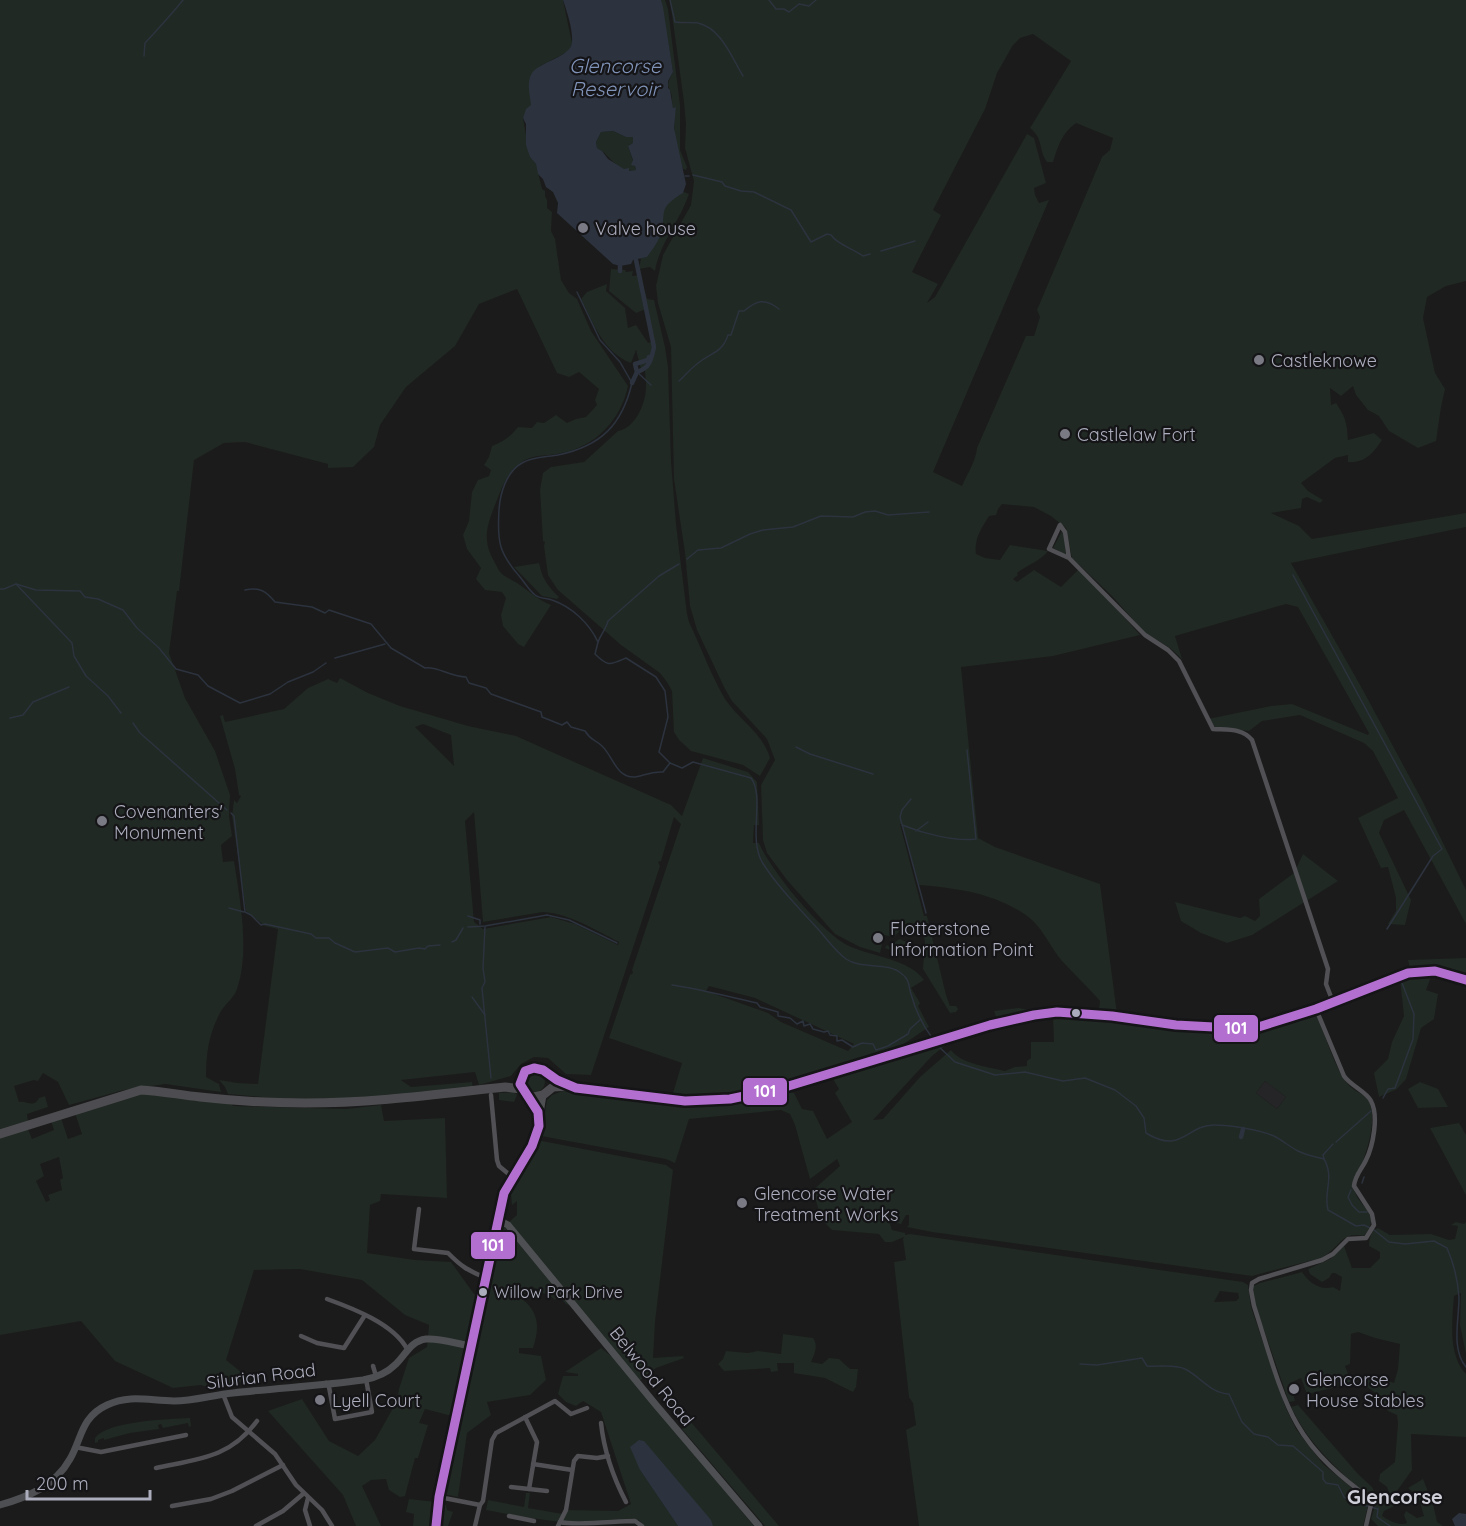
<svg xmlns="http://www.w3.org/2000/svg" width="1466" height="1526" font-family="Quicksand,sans-serif">
<rect width="100%" height="100%" fill="#1b1b1b"/>
<path fill="#252427" d="M1265,1081L1286,1097L1277,1109L1256,1093Z"/>
<g fill="#202923" fill-rule="evenodd">
<path d="M0,0H563L572,43L569,51L540,66L531,98V105L523,118L530,157L536,164L542,189L545,191V196L547,200V208L552,212L551,231L555,239L561,280L569,293L577,299L591,331L628,386C621,420 595,447 561,453C545,457 531,453 518,465C507,474 502,487 497,500C488,523 481,538 494,561C496,564 498,570 501,573C506,578 515,581 520,585C531,593 539,600 551,605L524,647L518,644L503,626L501,615L506,598L502,592L485,590L476,579L481,568L467,549L463,535L469,521L472,492L478,480L489,476L491,470L484,465L489,457L492,446C503,442 511,436 518,427L532,428L537,422L544,423L556,415L567,423L576,419L586,417L597,405L595,400L599,389L579,372L569,377L557,373L517,289L479,304L455,346L406,387L380,425L374,447L353,467L328,468V464L245,442L224,443L194,460L179,591H177L169,653L185,698L215,751L230,795L229,816L232,836L221,845L223,862L234,861C240,899 250,952 237,989C234,998 226,1003 221,1011C209,1033 206,1053 206,1077L219,1084L221,1092L165,1084L124,1090L69,1105L58,1082L43,1073L38,1081L34,1080L14,1086L19,1102C27,1100 33,1109 39,1098L45,1096L48,1107L27,1114L28,1122L0,1131Z"/>
<path d="M661,0H665L668,9L680,105V150L687,167L686,170L683,169C675,149 672,128 676,107L673,108C672,104 672,101 672,97C670,84 664,89 673,72Z"/>
<path d="M670,0H1466V281L1446,286L1427,297L1423,318L1435,373L1445,389L1441,407L1436,441L1418,448L1389,431L1379,416L1368,410L1356,395L1353,386L1341,396L1330,388L1331,405L1336,403C1346,418 1347,423 1348,440L1374,433L1382,440C1373,453 1366,463 1348,462V455L1335,458L1301,483L1308,491L1323,500L1320,503L1307,497L1302,499L1301,508L1271,513L1299,526L1312,539L1466,513V527L1291,563L1364,692L1423,802L1466,890V924L1404,810L1384,820L1379,833L1411,900L1405,925L1388,924L1396,911V898L1388,867L1381,868L1358,818L1398,798L1373,751L1364,743L1300,715L1262,721L1249,731L1215,727L1208,719L1271,706L1292,704L1368,735L1369,733L1298,607L1286,604L1175,636L1182,659L1170,648L1145,633L1112,596L1072,558L1066,528L1051,516L1034,507L1002,504L998,509L996,515L989,516C981,529 974,539 976,554L985,558L1000,560L1010,545L1048,551C1043,559 1026,566 1017,573L1018,575L1013,579L1017,582L1034,570L1061,587L1078,570L1110,601L1140,635L1053,656L961,667L978,838L995,847L1100,884L1117,1014L1099,1010L1100,1001C1088,987 1074,974 1062,961C1051,948 1044,931 1032,920C1001,894 957,888 919,885L902,824H900L924,916H927L946,995L950,1006H956L958,1009L956,1012L950,1013L923,969L925,942L922,929L918,925H909L903,927L894,937L884,935L880,953L860,947L835,934L787,880L767,853L763,840L761,785L775,760L767,739L732,701L725,689L697,630L690,606L685,553L674,479L671,347L658,303L656,286L663,255L691,205L694,181L685,148L686,124L684,102ZM1033,34L1071,61L1030,128C1044,139 1038,150 1047,162H1053C1058,146 1062,133 1076,123L1113,138L1110,150L1102,157L1037,310L1040,317L1034,336H1026L977,448C976,461 967,474 962,486L933,472L1049,200L1039,203L1035,195L1034,188L1046,183L1034,138L1027,134L935,297L927,303L938,284L912,272L941,215L933,210L985,109L997,73L1013,45L1020,38Z"/>
<path d="M613,131L626,137H633V143L628,146L636,170C618,175 610,154 597,148L596,142L601,132Z"/>
<path d="M684,192L689,194C680,221 660,242 655,271L650,267L639,269L641,258L647,257L662,224L663,210L671,200Z"/>
<path d="M611,269L625,270L626,272L633,271L632,276L640,275L647,299L654,300L665,347L668,367L671,461L676,524L687,614L689,622C701,647 711,675 725,699C739,720 763,733 770,758L760,776L743,765L691,751L679,740L674,732L672,691L667,682L660,673L621,645L558,590L548,575L544,546L545,542L543,541L540,490L543,473L551,467L584,462L618,431C636,428 647,401 646,384C646,379 645,375 645,370L641,369L636,350L631,363C604,353 593,323 581,299L587,292L607,284L606,291L625,308L628,328L636,325L648,343L654,341L646,309L636,313L609,291Z"/>
<path d="M1062,531L1064,533L1066,555L1053,548Z"/>
<path d="M539,563C542,578 548,587 559,597L557,599L542,596L514,567Z"/>
<path d="M340,678L368,693L400,706L468,726L516,736L671,805L682,816L703,758L748,772L757,782L759,825H754L753,843H759C771,871 822,933 849,946C871,956 911,960 924,980L911,988L920,1003L918,1006L929,1027C919,1033 908,1042 898,1047C884,1053 868,1055 853,1060C795,1081 735,1103 673,1093L682,1063L609,1038L630,975L633,973L632,970L681,824L674,817L661,861L658,862L660,866L591,1075L566,1074L548,1058L534,1057L521,1064L511,1076L479,1085L475,1072L401,1080L411,1087L472,1082L473,1088L412,1095L297,1100L228,1094L225,1087L219,1080L238,1083L258,1084L278,929L265,926L246,911L232,816L234,800L237,803L241,796L239,795L235,769L220,716L223,715L225,722L284,709L308,688L328,679L337,683ZM423,724L451,735L454,766L415,727ZM474,812L483,922L543,912C571,914 595,930 619,942L618,945L575,924L551,917L483,929L474,922L465,821ZM709,986L755,998L854,1044L848,1051L781,1022L768,1013L706,991Z"/>
<path d="M1303,854L1338,881L1252,935L1227,943L1201,933L1181,921L1175,902L1240,918L1245,916L1255,921L1260,916L1259,899L1294,873Z"/>
<path d="M899,939L907,942L910,956L909,957L885,948L887,945L890,947Z"/>
<path d="M1466,958V976L1456,971L1410,968L1408,960Z"/>
<path d="M1432,974L1426,990L1438,994L1434,1019L1421,1028L1406,1079L1397,1089L1379,1097L1374,1073L1388,1059L1392,1042L1404,1016L1400,979Z"/>
<path d="M1019,1008L1029,1010L1032,1013L997,1020L994,1011Z"/>
<path d="M1314,1014L1317,1015C1324,1032 1336,1071 1347,1083C1357,1096 1371,1092 1372,1113C1373,1128 1369,1143 1364,1158C1362,1167 1352,1179 1354,1188C1358,1209 1383,1212 1364,1236C1341,1231 1340,1248 1321,1258L1252,1276L932,1232L907,1227L909,1225V1215H906L901,1224L889,1221L892,1230L905,1233V1235L910,1234L1243,1282L1248,1285L1251,1307L1285,1406L1296,1429L1323,1464L1369,1502L1363,1526H919L906,1430L916,1425L913,1403L909,1397L894,1262L906,1260L903,1239L904,1237L892,1242H885L879,1234L832,1230L821,1219L813,1190L840,1166L837,1159L810,1179L795,1125L790,1114L781,1110L689,1119L675,1163L666,1159L541,1136L547,1100L552,1095L565,1090L613,1099L682,1104L788,1091L794,1093L802,1109L813,1111L827,1139L852,1122L835,1093L839,1089L832,1077L947,1044L932,1056L873,1120L883,1119L920,1077L951,1050C961,1064 989,1067 1005,1071L1015,1067L1027,1066V1061L1031,1058V1042H1054L1053,1018H1077L1166,1029L1242,1033L1265,1030ZM1265,1081L1286,1097L1277,1109L1256,1093ZM1220,1291L1238,1293L1239,1298L1236,1301L1214,1302Z"/>
<circle cx="535" cy="1082" r="10"/>
<path d="M1420,1082L1438,1089L1448,1107L1418,1108L1408,1089Z"/>
<path d="M514,1092L517,1095L514,1102L499,1100V1093Z"/>
<path d="M145,1094L232,1104L233,1106L346,1109L381,1105L384,1121L445,1118L447,1198L381,1194L380,1201L370,1205L367,1253L415,1260L451,1262L474,1294L480,1295L464,1356L452,1416L425,1409L419,1423L428,1425L418,1458H415L405,1496L400,1497L389,1490L386,1479L371,1480L362,1486L381,1526H356L343,1495L268,1411L302,1399L329,1441L358,1456L375,1440L397,1401L399,1389L409,1358L427,1347L429,1325L405,1315L362,1280L300,1269L254,1270L226,1360L251,1380L210,1388L201,1385L173,1388L115,1361L81,1321L0,1335V1138L28,1129L32,1139L54,1130L51,1121L61,1118L68,1139L82,1134L75,1113L123,1098ZM59,1157L63,1178L60,1180L62,1190L48,1195L50,1200L46,1202L36,1181L44,1176L40,1164Z"/>
<path d="M1459,1123L1466,1135V1195L1430,1128Z"/>
<path d="M537,1140L666,1165L673,1170L655,1322L653,1358L683,1356L684,1358L656,1368L639,1381L509,1222L517,1215V1201L512,1205L510,1184Z"/>
<path d="M1456,1222L1464,1224L1466,1222V1354L1460,1325L1461,1293L1454,1296C1452,1321 1448,1355 1466,1374V1437L1411,1434L1412,1470L1397,1491L1396,1502L1394,1506L1384,1511L1382,1516C1390,1521 1399,1526 1407,1523L1404,1515L1406,1511L1417,1518L1424,1516L1418,1496L1408,1488L1423,1479L1433,1504L1437,1522L1443,1526H1378L1371,1519L1376,1502L1381,1505L1390,1495L1387,1487L1379,1481L1380,1474L1395,1462L1398,1423L1397,1415L1388,1411C1382,1397 1373,1389 1359,1383L1361,1378H1381L1394,1383L1398,1369L1400,1344L1375,1338L1358,1332L1351,1334L1350,1364L1345,1366L1351,1381L1345,1385L1307,1394L1301,1378L1290,1383L1295,1401L1289,1402L1256,1307L1253,1286L1260,1283L1302,1272C1309,1283 1321,1291 1333,1287L1340,1291L1342,1277L1335,1273H1332L1329,1278L1322,1282L1310,1274L1308,1269L1330,1259L1344,1246L1352,1268H1370L1380,1258V1252L1369,1246C1369,1240 1371,1230 1378,1228L1390,1235L1431,1234L1449,1240L1455,1239L1458,1226L1451,1225Z"/>
<path d="M503,1225L573,1306L566,1304L558,1295L555,1300L548,1294L540,1293L532,1286L521,1298C539,1312 540,1327 533,1348H519V1353L541,1356L546,1380L530,1395L487,1402L491,1415L467,1433L458,1497L443,1494L501,1226Z"/>
<path d="M783,1334L813,1338C819,1346 814,1355 811,1362L822,1364L829,1358L839,1359L850,1369H858L856,1387L853,1392L825,1378L794,1373V1363H777L778,1371L771,1372L770,1368L724,1371L718,1364L723,1359L726,1351L748,1353L758,1351L781,1354Z"/>
<path d="M601,1348L614,1358L754,1526H713L640,1470L678,1526H644L639,1520L560,1522L523,1517L486,1510L488,1500L524,1507L526,1493H530L528,1508L563,1514L566,1510L618,1511L631,1504L601,1412L583,1401L576,1406L566,1402L558,1394L563,1376H578V1374L565,1372Z"/>
<path d="M1298,1405L1358,1474L1372,1487L1374,1491L1371,1494H1365C1335,1467 1309,1444 1291,1407Z"/>
<path d="M190,1418L191,1426L189,1427L188,1423L163,1428L161,1424L158,1425L159,1429L130,1433L104,1440V1438L98,1440V1442L95,1443V1438C107,1421 168,1419 190,1418Z"/>
<path d="M691,1422L779,1526H765L682,1429Z"/>
<path d="M409,1499L436,1502L433,1526H413L414,1514L406,1512Z"/>
<path d="M442,1503L446,1505L447,1510L453,1512L448,1526H439Z"/>
</g>
<g fill="#2c333e" fill-rule="evenodd">
<path d="M563,0H661L663,7L673,72L668,81V88L670,90L673,108L676,107L674,128L686,184L683,193C655,210 668,212 660,236C657,244 651,251 647,257L633,260L631,264L620,266L613,264L557,213L558,203L553,192L546,187L543,179L538,174L536,164L530,157L526,145V124L523,118L526,109L531,105C530,96 526,82 532,73C541,61 571,57 572,42C573,29 567,12 563,0ZM613,131L626,137H633V143L628,146L633,160L631,165L635,166L636,170L629,171V168L624,169L608,159L602,151L597,148L596,142L601,132Z"/>
<path d="M639,1440L644,1441L711,1520L713,1526H678L640,1470L630,1447Z"/>
<path d="M1459,1513L1466,1514V1526H1455L1452,1519Z"/>
</g>
<g fill="none" stroke-linecap="round" stroke-linejoin="round">
<g stroke="#2c333e" stroke-width="1.5">
<path d="M670,0L675,22C681,23 693,22 698,23C721,28 732,58 743,76"/>
<path d="M769,0L776,9H784L789,12L799,4L809,6L816,0"/>
<path d="M144,56L145,43C158,29 171,15 183,0"/>
<path d="M693,175L722,182L725,186L741,191L754,192L791,210L811,242L827,234L831,235C838,245 852,248 863,256L870,254"/>
<path d="M685,176H689"/>
<path d="M881,251L915,241"/>
<path d="M577,292L600,340L620,362L632,383C622,425 601,446 558,455C547,457 532,457 522,463C506,472 500,494 499,510C497,542 499,553 520,577C525,583 529,590 535,595C540,599 547,598 552,600C572,607 589,623 598,642L595,654C608,667 610,665 626,658L656,677L665,691L668,717L659,752L670,763L682,768L693,762L751,778C765,797 748,837 762,862C777,886 799,908 818,929C826,938 835,951 846,959C862,970 887,961 902,974C910,980 908,985 911,994C915,1009 923,1026 933,1039"/>
<path d="M637,372L651,385"/>
<path d="M679,381C685,376 690,369 697,364C709,353 722,354 728,335H731L739,311H744C757,300 765,298 779,309"/>
<path d="M687,559L698,550L721,548L750,534L763,530L793,527L821,516L853,517L865,512L875,511L888,515L929,512"/>
<path d="M1293,575L1442,849L1433,856L1387,929"/>
<path d="M16,584L36,590L80,591L85,597L98,599L123,610L137,628L159,648L176,669L198,675L208,686L240,703L270,694L288,682L313,672L326,663"/>
<path d="M0,589H4L16,584L72,643L74,656L86,676L108,696L121,713"/>
<path d="M245,590C260,587 266,591 275,602L312,607L325,613L329,610L371,624L391,648L425,668C437,666 451,677 466,677L469,683L486,688L491,694L541,712L542,717L562,725L567,722L571,727L585,731C591,741 595,739 602,746C613,756 616,778 635,777C644,776 650,771 663,772L670,763"/>
<path d="M598,642C601,634 606,629 608,621L659,576L679,564"/>
<path d="M335,658L385,644"/>
<path d="M10,718L23,715L33,702L69,687"/>
<path d="M133,723L140,733L227,810"/>
<path d="M796,747L810,754L873,774"/>
<path d="M911,799L902,810L900,817L926,913"/>
<path d="M231,813L234,816L245,912L251,915L261,925L265,924L311,934L316,938H329L335,943L355,952L388,948L395,952L419,948L425,949L428,946L440,945"/>
<path d="M902,825C922,833 955,842 976,839L967,750"/>
<path d="M916,831L928,822"/>
<path d="M229,908L244,912"/>
<path d="M468,916L480,920V924"/>
<path d="M468,927L485,926L547,915L569,920L617,943"/>
<path d="M485,927L483,968L485,982L482,988L491,1078"/>
<path d="M452,942L456,940L463,928"/>
<path d="M672,985C701,989 728,997 757,1003L760,1007L778,1012V1016L790,1018L797,1024L803,1021L804,1026L810,1024L813,1029L824,1032L828,1031L830,1035L837,1036V1041L842,1040L853,1047L862,1043L873,1044L876,1050L888,1046L908,1034L910,1029L921,1019"/>
<path d="M472,997L485,1015"/>
<path d="M937,1045L955,1062L995,1075L1025,1072L1063,1081L1085,1078L1115,1090L1136,1106L1144,1118L1146,1133C1182,1155 1186,1125 1214,1125C1230,1125 1260,1130 1274,1136C1282,1140 1290,1147 1298,1151C1306,1155 1316,1157 1324,1159C1335,1178 1323,1192 1328,1210L1356,1226L1364,1225L1370,1228"/>
<path d="M1383,1098L1388,1089L1395,1088L1413,1039L1414,1014L1402,983"/>
<path d="M1336,1142L1371,1111"/>
<path d="M1324,1159L1323,1155L1333,1144"/>
<path d="M1362,1183L1364,1177"/>
<path d="M1351,1190L1348,1197L1352,1205L1359,1212H1367"/>
<path d="M1374,1230L1389,1242L1405,1244L1434,1241L1447,1248C1454,1264 1458,1280 1459,1298C1459,1320 1451,1349 1466,1367"/>
<path d="M1080,1364L1097,1365L1142,1358L1147,1366C1159,1367 1174,1364 1185,1369C1201,1377 1210,1393 1229,1394L1242,1422L1254,1434L1268,1437L1278,1445L1293,1446L1323,1472V1479L1326,1483L1338,1485L1344,1497L1352,1502L1378,1509L1377,1517L1390,1526"/>
</g>
<g stroke="#2c333e" stroke-width="4.5">
<path d="M620,266V271"/>
<path d="M637,372L635,364L648,360L649,357"/>
<path d="M632,383L637,372C650,368 651,360 654,347L636,260"/>
<path d="M1241,1137L1243,1129"/>
</g>
<g stroke="#505055" stroke-width="4.5">
<path d="M1069,558L1065,532L1060,525L1049,549L1069,558L1145,635L1168,650L1179,661L1213,729C1228,730 1242,728 1252,740L1328,969L1326,984L1333,1002"/>
<path d="M1316,1009L1344,1076C1351,1086 1367,1092 1371,1101C1379,1116 1373,1146 1366,1160C1362,1169 1355,1175 1354,1186L1372,1214L1374,1225L1366,1238L1348,1239L1333,1254L1322,1260L1259,1279L1252,1283L1251,1290L1254,1306C1266,1342 1279,1393 1297,1424C1315,1456 1343,1479 1372,1500L1366,1526"/>
<path d="M491,1095L497,1160L499,1166L511,1176"/>
<path d="M419,1209L414,1249L448,1253C462,1267 467,1270 486,1278"/>
<path d="M327,1299C352,1308 394,1324 407,1349"/>
<path d="M301,1336L317,1343L344,1348L365,1315"/>
<path d="M373,1366L376,1376"/>
<path d="M326,1383L329,1387L335,1419L372,1412L366,1379"/>
<path d="M223,1394L232,1417L275,1454L296,1485L322,1510L332,1526"/>
<path d="M525,1417L537,1442L529,1489"/>
<path d="M601,1423C604,1451 613,1477 626,1502"/>
<path d="M75,1447L101,1452L186,1435"/>
<path d="M533,1464L572,1470"/>
<path d="M156,1468C198,1459 230,1458 257,1421"/>
<path d="M511,1487L547,1491"/>
<path d="M439,1497L480,1505L483,1501L492,1440L496,1433L555,1401L571,1414L587,1408"/>
<path d="M308,1498L305,1510L310,1526"/>
<path d="M172,1506L211,1499L232,1491L283,1465"/>
<path d="M509,1516L534,1521"/>
<path d="M560,1522C575,1526 617,1521 635,1521L642,1526"/>
<path d="M256,1526L283,1511L303,1494"/>
<path d="M475,1526L480,1505"/>
<path d="M558,1526L566,1510L574,1461L578,1456L597,1458L608,1456"/>
</g>
<g stroke="#4e4f53" stroke-width="7">
<path d="M499,1220L508,1225L656,1405L759,1526"/>
<path d="M0,1505C28,1497 55,1486 70,1459C82,1438 81,1417 107,1405C130,1394 150,1401 174,1401C193,1401 213,1395 233,1393C276,1388 320,1386 363,1380C375,1378 388,1372 396,1364C406,1354 411,1341 426,1339C441,1338 457,1344 471,1346"/>
<path d="M436,1526L439,1497L504,1193L511,1176L536,1138L543,1095"/>
</g>
<g stroke="#4d4d51" stroke-width="9">
<path d="M569,1086L553,1087L543,1095L534,1097L524,1093L520,1084V1079L525,1071L534,1068L543,1070L557,1080L576,1088L685,1101L730,1099L782,1088L990,1025L1034,1015L1057,1012L1112,1016L1176,1025L1252,1029L1316,1009L1408,973L1435,971L1466,980"/>
<path d="M0,1134L141,1090C161,1091 180,1095 200,1097C235,1101 270,1103 305,1103C372,1103 439,1094 505,1087L521,1089"/>
</g>
<defs>
<path id="bus-1" d="M436,1526L439,1497L504,1193L532,1146L539,1126L538,1112L520,1084L525,1071L534,1068L543,1070L557,1080L576,1088L685,1101L730,1099L782,1088L990,1025L1034,1015L1057,1012L1112,1016L1176,1025L1252,1029L1316,1009L1408,973L1435,971L1466,980"/>
</defs>
<use href="#bus-1" stroke="#151417" stroke-width="14"/>
<use href="#bus-1" stroke="#b36fd0" stroke-width="9"/>
</g>
<g fill="#797a84" stroke="#151417" stroke-width="2">
<circle cx="583" cy="228" r="6"/>
<circle cx="1259" cy="360" r="6"/>
<circle cx="1065" cy="434" r="6"/>
<circle cx="102" cy="821" r="6"/>
<circle cx="878" cy="938" r="6"/>
<circle cx="742" cy="1203" r="6"/>
<circle cx="1294" cy="1389" r="6"/>
<circle cx="320" cy="1400" r="6"/>
</g>
<g fill="#abadbc" stroke="#151417" stroke-width="2">
<circle cx="1076" cy="1013" r="5"/>
<circle cx="483" cy="1292" r="5"/>
</g>
<g text-anchor="middle" dominant-baseline="central" stroke-width="4.5" stroke-linejoin="round" paint-order="stroke">
<g font-size="16" fill="#abadbc" stroke="#151417" text-anchor="start">
<text x="494" y="1292">Willow Park Drive</text>
</g>
<g font-size="18" fill="#abadbc" stroke="#151417" text-anchor="start">
<text x="595" y="228">Valve house</text>
<text x="1271" y="360">Castleknowe</text>
<text x="1077" y="434">Castlelaw Fort</text>
<text x="114" y="811">Covenanters'<tspan x="114" dy="21">Monument</tspan></text>
<text x="890" y="928">Flotterstone<tspan x="890" dy="21">Information Point</tspan></text>
<text x="754" y="1193">Glencorse Water<tspan x="754" dy="21">Treatment Works</tspan></text>
<text x="1306" y="1379">Glencorse<tspan x="1306" dy="21">House Stables</tspan></text>
<text x="332" y="1400">Lyell Court</text>
</g>
<g font-size="18" fill="#abadbc" stroke="#151417">
<text transform="translate(261 1376) rotate(-7)">Silurian Road</text>
<text transform="translate(652 1376) rotate(51)">Belwood Road</text>
</g>
<g font-size="20" font-style="italic" fill="#8094b9" stroke="#151417">
<text x="615" y="65">Glencorse<tspan x="615" dy="23">Reservoir</tspan></text>
</g>
<g font-size="20" font-weight="bold" fill="#cdced8" stroke="#151417">
<text x="1395" y="1496">Glencorse</text>
</g>
</g>
<g stroke="#151417" stroke-width="2">
<rect x="1213" y="1014" width="46" height="29" rx="6" fill="#b36fd0"/>
<rect x="742" y="1077" width="46" height="29" rx="6" fill="#b36fd0"/>
<rect x="470" y="1231" width="46" height="29" rx="6" fill="#b36fd0"/>
</g>
<g font-size="16" text-anchor="middle" font-weight="bold" fill="#fff">
<text x="1236" y="1034">101</text>
<text x="765" y="1097">101</text>
<text x="493" y="1251">101</text>
</g>
<path d="M27 1490v9h123v-9" fill="none" stroke="#abadbc" stroke-width="3"/>
<text x="36" y="1490" font-size="18" fill="#abadbc" stroke="#151417" stroke-width="4.5" paint-order="stroke">200 m</text>
</svg>
